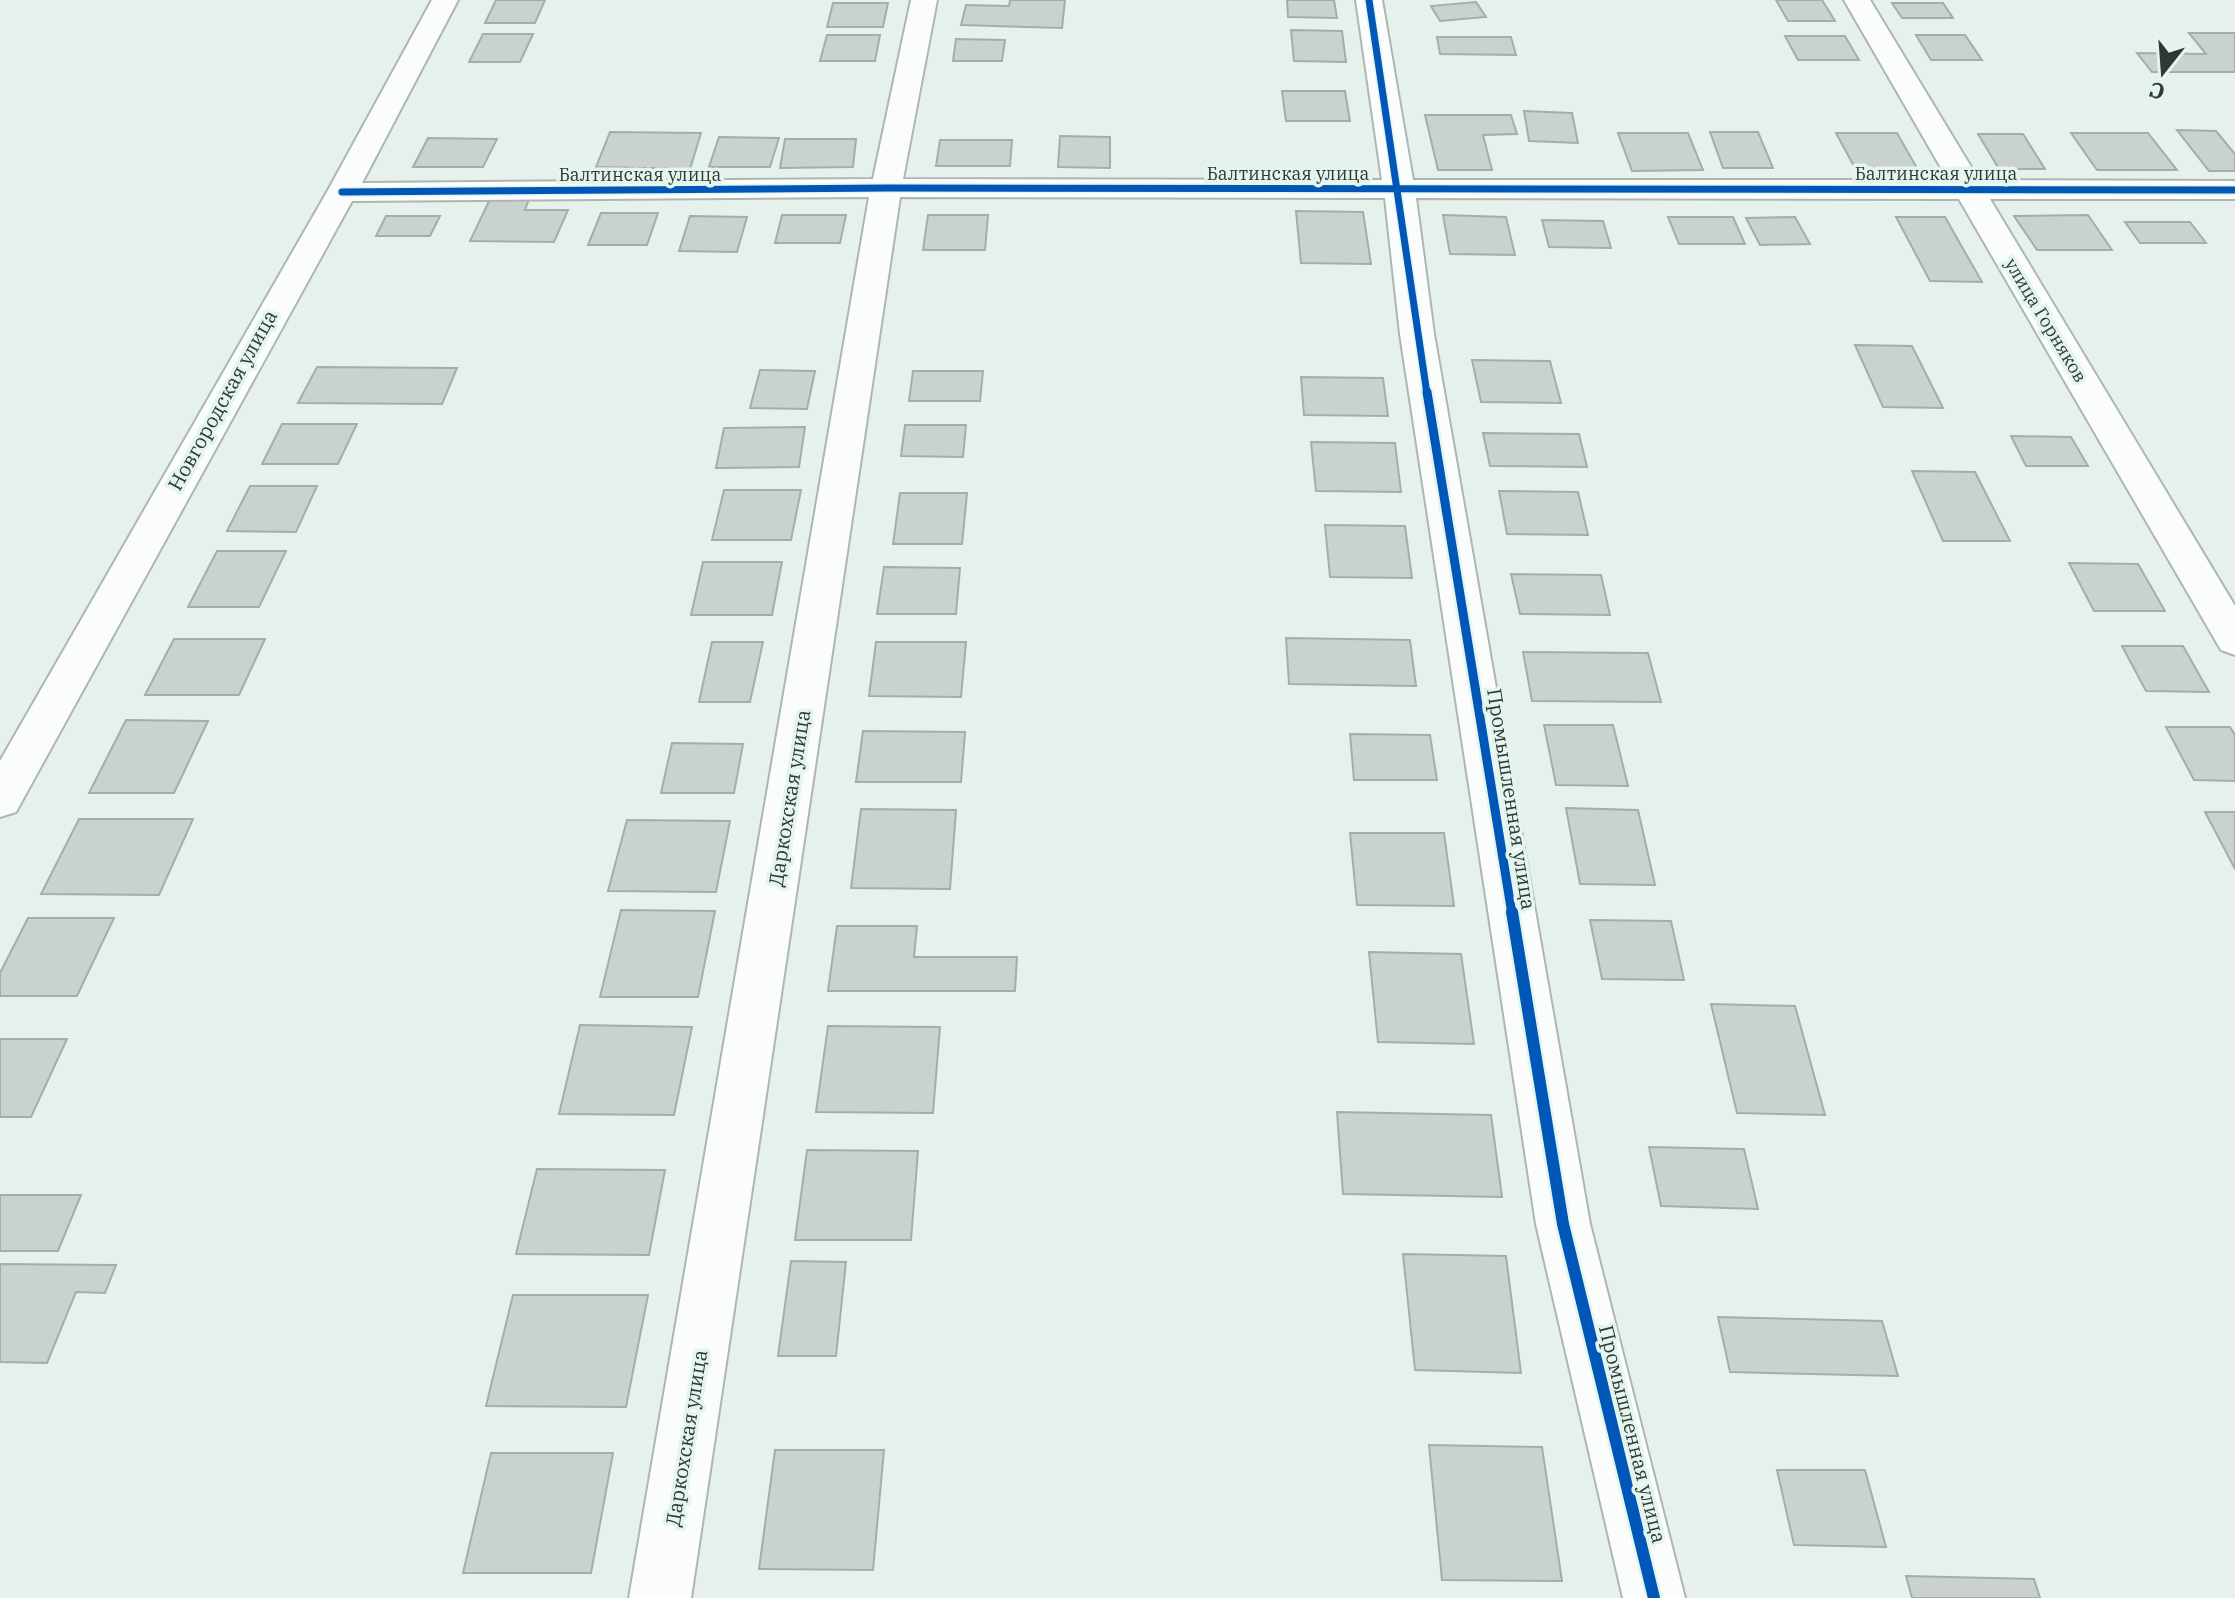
<svg xmlns="http://www.w3.org/2000/svg" width="2235" height="1598" font-family="'IBM Plex Serif',serif">
<rect width="100%" height="100%" fill="#e7f1ec"/>
<g fill="#cad2d0" stroke="#a4adab" stroke-width="2">
<path d="M496,0H545L535,23H485Z"/>
<path d="M1010,0H1065L1062,28L961,25L966,5L1009,6Z"/>
<path d="M1287,0H1334L1337,18L1288,17Z"/>
<path d="M1776,0H1822L1835,21H1788Z"/>
<path d="M1476,2L1486,17L1440,21L1431,6Z"/>
<path d="M833,3H888L883,27H827Z"/>
<path d="M1892,3H1943L1953,18H1902Z"/>
<path d="M1291,30L1342,31L1346,62L1294,61Z"/>
<path d="M2189,33H2235V72H2152L2137,53L2206,54Z"/>
<path d="M483,34H533L520,62H469Z"/>
<path d="M827,35H880L875,61H820Z"/>
<path d="M1916,35H1965L1982,60H1931Z"/>
<path d="M1785,36H1845L1859,60H1798Z"/>
<path d="M1437,37H1511L1516,55L1440,54Z"/>
<path d="M956,39L1005,40L1002,61H953Z"/>
<path d="M1282,91H1345L1350,121H1286Z"/>
<path d="M1524,111L1572,113L1578,143L1529,141Z"/>
<path d="M1425,115H1511L1517,134L1483,135L1492,170H1438Z"/>
<path d="M2177,130L2216,131L2235,154V171H2209Z"/>
<path d="M610,132L701,133L690,169L596,167Z"/>
<path d="M1710,132H1758L1773,168H1723Z"/>
<path d="M1618,133H1688L1703,170L1632,171Z"/>
<path d="M1836,133H1897L1918,170H1856Z"/>
<path d="M2071,133H2148L2177,170H2097Z"/>
<path d="M1978,134H2023L2045,169H1999Z"/>
<path d="M1060,136L1110,137V168L1058,167Z"/>
<path d="M719,137L779,138L770,167H709Z"/>
<path d="M428,138L497,139L483,167H413Z"/>
<path d="M785,139H856L853,167L780,168Z"/>
<path d="M940,140H1012L1010,166H936Z"/>
<path d="M490,199H529L525,210H568L554,242L470,241Z"/>
<path d="M1296,211L1363,212L1371,264L1301,263Z"/>
<path d="M601,213H658L647,245H588Z"/>
<path d="M782,215H846L840,243H775Z"/>
<path d="M928,215H988L985,250H923Z"/>
<path d="M1443,215L1506,217L1515,255L1450,254Z"/>
<path d="M2088,215L2112,250H2037L2014,216Z"/>
<path d="M386,216H440L430,236H376Z"/>
<path d="M690,216L747,217L737,252L679,251Z"/>
<path d="M1668,217H1733L1745,244H1679Z"/>
<path d="M1795,217L1810,244L1760,245L1746,218Z"/>
<path d="M1896,217H1945L1982,282L1930,281Z"/>
<path d="M1542,220L1603,221L1611,248L1549,247Z"/>
<path d="M2125,222H2190L2206,243H2140Z"/>
<path d="M1855,345L1912,346L1943,408L1883,407Z"/>
<path d="M1472,360L1550,361L1561,403L1481,402Z"/>
<path d="M317,367L457,368L442,404L298,403Z"/>
<path d="M760,370L815,371L807,409L750,408Z"/>
<path d="M913,371H983L980,401H909Z"/>
<path d="M1301,377L1383,378L1388,416L1304,415Z"/>
<path d="M282,424H357L338,464H262Z"/>
<path d="M905,425H966L963,457L901,456Z"/>
<path d="M805,427L799,467L716,468L724,428Z"/>
<path d="M1483,433L1579,434L1587,467L1490,466Z"/>
<path d="M2011,436L2071,437L2088,466H2026Z"/>
<path d="M1311,442L1395,443L1401,492L1316,491Z"/>
<path d="M1912,471L1975,472L2010,541H1943Z"/>
<path d="M250,486H317L296,532L227,531Z"/>
<path d="M724,490H801L791,540H712Z"/>
<path d="M1499,491L1578,492L1588,535L1507,534Z"/>
<path d="M900,493H967L962,544H893Z"/>
<path d="M1325,525L1405,526L1412,578L1330,577Z"/>
<path d="M217,551H286L259,607H188Z"/>
<path d="M703,562H782L772,615H691Z"/>
<path d="M2069,563L2138,564L2165,611H2094Z"/>
<path d="M884,567L960,568L956,614H877Z"/>
<path d="M1511,574L1601,575L1610,615L1520,614Z"/>
<path d="M1286,638L1410,640L1416,686L1289,684Z"/>
<path d="M174,639H265L239,695H145Z"/>
<path d="M712,642H763L750,702H699Z"/>
<path d="M876,642H966L961,697L869,696Z"/>
<path d="M2122,646H2183L2209,692L2146,691Z"/>
<path d="M1523,652L1648,653L1661,702L1532,701Z"/>
<path d="M126,720L208,721L174,793H89Z"/>
<path d="M1544,725H1613L1628,786L1556,785Z"/>
<path d="M2166,727H2230L2235,735V781L2194,780Z"/>
<path d="M863,731L965,732L961,782H856Z"/>
<path d="M1350,734L1430,735L1437,780H1354Z"/>
<path d="M672,743L743,744L734,793H661Z"/>
<path d="M1566,808L1638,810L1655,885L1580,884Z"/>
<path d="M861,809L956,810L950,889L851,888Z"/>
<path d="M2205,812H2235V869Z"/>
<path d="M79,819H193L159,895L41,894Z"/>
<path d="M627,820L730,821L716,892L608,891Z"/>
<path d="M1350,833H1444L1454,906L1357,905Z"/>
<path d="M621,910L715,911L698,997H600Z"/>
<path d="M28,918H114L77,996H0V973Z"/>
<path d="M1590,920L1671,921L1684,980L1602,979Z"/>
<path d="M837,926H917L914,957H1017L1015,991H828Z"/>
<path d="M1369,952L1461,954L1474,1044L1378,1042Z"/>
<path d="M1711,1004L1795,1006L1825,1115L1737,1113Z"/>
<path d="M580,1025L692,1027L674,1115L559,1114Z"/>
<path d="M828,1026L940,1027L933,1113L816,1112Z"/>
<path d="M0,1039H67L31,1117H0Z"/>
<path d="M1337,1112L1491,1115L1502,1197L1343,1194Z"/>
<path d="M1649,1147L1744,1149L1758,1209L1661,1206Z"/>
<path d="M807,1150L918,1151L911,1240H795Z"/>
<path d="M537,1169L665,1170L649,1255L516,1254Z"/>
<path d="M0,1195H81L58,1251H0Z"/>
<path d="M1403,1254L1506,1256L1521,1373L1415,1370Z"/>
<path d="M791,1261L846,1262L836,1356H778Z"/>
<path d="M0,1264L116,1265L105,1293L76,1292L47,1363L0,1362Z"/>
<path d="M513,1295H648L626,1407L486,1406Z"/>
<path d="M1718,1317L1882,1321L1898,1376L1730,1372Z"/>
<path d="M1429,1445L1542,1447L1562,1581L1442,1580Z"/>
<path d="M775,1450H884L873,1570L759,1569Z"/>
<path d="M491,1453H613L591,1573H463Z"/>
<path d="M1777,1470H1865L1886,1547L1794,1545Z"/>
<path d="M1906,1576L2034,1579L2040,1598H1912Z"/>
</g>
<g fill="none" stroke-linecap="round" stroke-linejoin="round">
<defs>
<path id="street" d="M432,0H458L362,183L873,179L911,0H937L903,179L1382,180L1356,0H1382L1413,180H1948L1844,0H1870L1979,180L2235,181V199H1990L2235,606V655L2221,650L1959,199L1416,198L1434,334L1590,1224L1685,1598H1623L1536,1224L1400,334L1385,198L900,197L691,1598H629L869,197L352,201L16,812L0,817V761L327,192Z"/>
</defs>
<use href="#street" stroke="#aeb6b2" stroke-width="4"/>
<use href="#street" fill="#fbfdfc" fill-rule="evenodd"/>
<defs>
<g id="cycleway-far2">
<path d="M1369,0L1427,394"/>
<path d="M342,192L888,188L2235,190"/>
</g>
<path id="cycleway-far1" d="M1427,392L1512,914"/>
<path id="cycleway" d="M1512,912L1563,1224L1654,1598"/>
</defs>
<use href="#cycleway-far2" stroke="#e3f5ed" stroke-width="10"/>
<use href="#cycleway-far1" stroke="#e3f5ed" stroke-width="14"/>
<use href="#cycleway" stroke="#e3f5ed" stroke-width="17"/>
<use href="#cycleway-far2" stroke="#0057b8" stroke-width="7"/>
<use href="#cycleway-far1" stroke="#0057b8" stroke-width="9"/>
<use href="#cycleway" stroke="#0057b8" stroke-width="12"/>
</g>
<g text-anchor="middle" dominant-baseline="central" stroke-width="7" stroke-linejoin="round" paint-order="stroke">
<g font-size="18" fill="#303835" stroke="#e3f5ed">
<text x="1288" y="173">Балтинская улица</text>
<text x="1936" y="173">Балтинская улица</text>
<text x="640" y="174">Балтинская улица</text>
<text transform="translate(2046 320) rotate(59)">улица Горняков</text>
</g>
<g font-size="20" fill="#303835" stroke="#e3f5ed">
<text transform="translate(222 400) rotate(-61)">Новгородская улица</text>
<text transform="translate(789 798) rotate(-81)">Даркохская улица</text>
<text transform="translate(1512 799) rotate(81)">Промышленная улица</text>
<text transform="translate(1633 1434) rotate(76)">Промышленная улица</text>
<text transform="translate(686 1438) rotate(-81)">Даркохская улица</text>
</g>
</g>
<g transform="translate(2163 72) rotate(197)" stroke="#e3f5ed" stroke-width="6" paint-order="stroke">
<path d="M0-6L14 30L0 20L-14 30Z" fill="#303835"/>
<text y="-12" font-size="22" font-weight="bold" text-anchor="middle" fill="#303835">С</text>
</g>
</svg>
